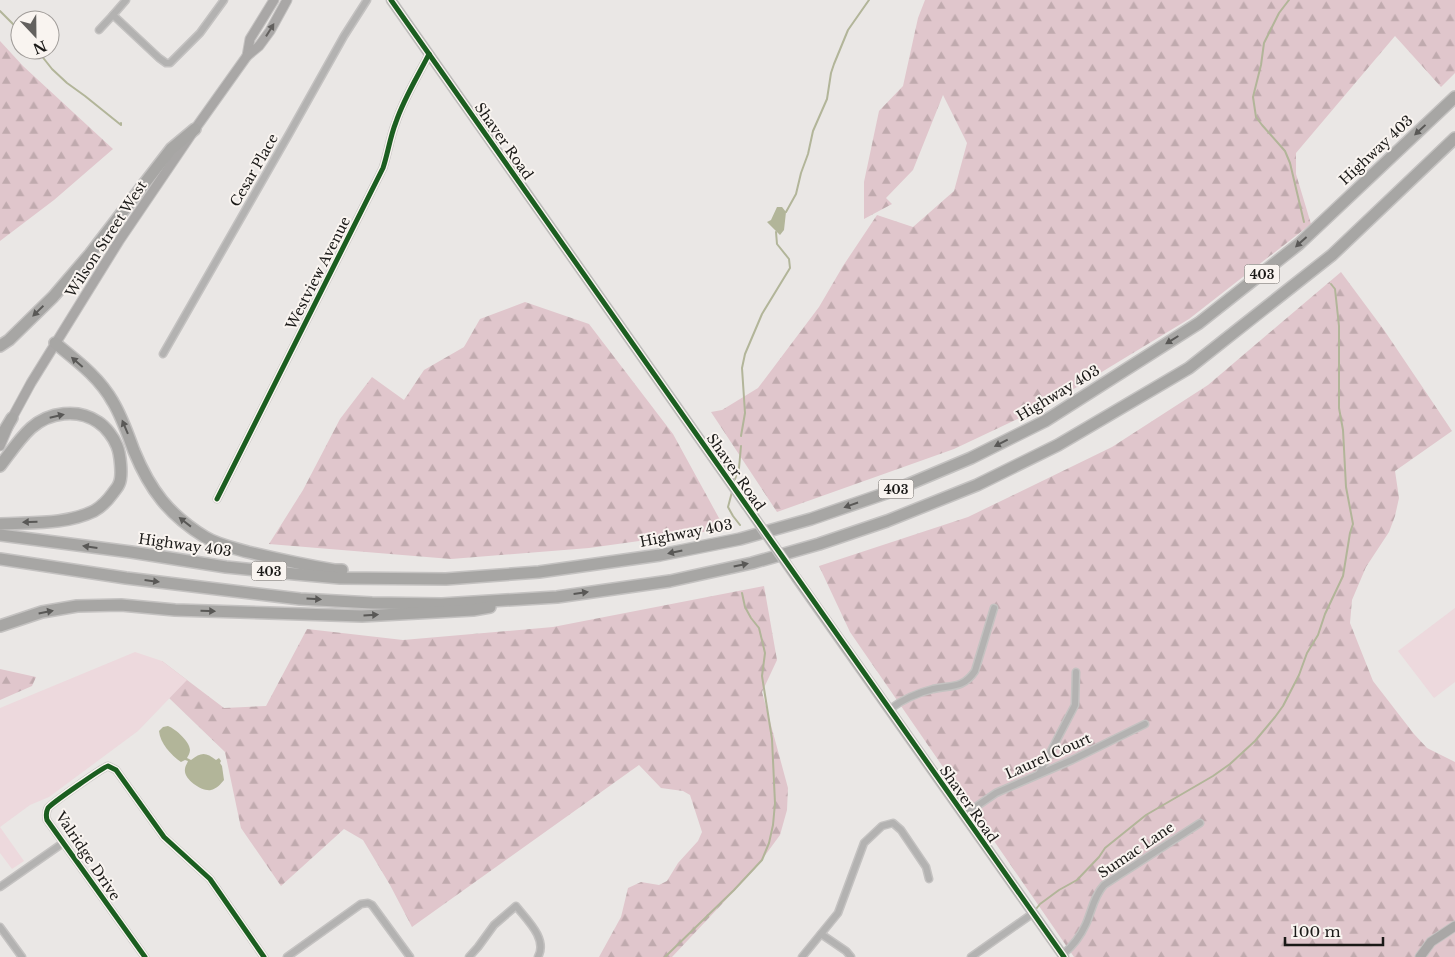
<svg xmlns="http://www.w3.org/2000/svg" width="1455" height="957" font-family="'Libre Baskerville',serif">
<defs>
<pattern id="forest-firs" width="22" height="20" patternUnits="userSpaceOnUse" patternTransform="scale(1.25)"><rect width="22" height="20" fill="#e0c6cc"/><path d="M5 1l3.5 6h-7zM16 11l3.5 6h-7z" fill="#c0aaae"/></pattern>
</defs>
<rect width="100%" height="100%" fill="#eae7e5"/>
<g fill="url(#forest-firs)">
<path d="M925,0H1455V73L1441,87L1395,36L1296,153V174L1311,224L1189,319L1049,404L954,449L777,512L711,412L722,410L758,388L819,307L843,266L877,215L913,227L954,191L967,143L943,95L913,170L886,198L892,204L864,219V182L879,111L903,86L918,18Z"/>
<path d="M0,41L23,66L113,149L54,200L0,241Z"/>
<path d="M1341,272L1384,330L1452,431L1395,471L1399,498L1395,516L1389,532L1366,567L1352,600L1350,623L1373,681L1414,734L1427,748L1455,762V957H1074L850,632L819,566L968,517L1112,447L1208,385Z"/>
<path d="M525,302L589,324L673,434L725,529L589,548L451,559L269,544L303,490L340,419L372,377L404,400L424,370L464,347L480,319Z"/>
<path d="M764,586L777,660L762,692L788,788L787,810L780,835L755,869L672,957H599L621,917L628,888L641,882L659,885L667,881L678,863L698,841L702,832L690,795L683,791L661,788L639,765L412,927L390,885L363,840L344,829L281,886L241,828L225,752L140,670L162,661L224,708L266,706L307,629L403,640L553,627Z"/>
<path d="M0,669L36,677L32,686L0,700Z"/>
</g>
<g fill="#edd9dd">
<path d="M1455,608V682L1434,698L1398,651Z"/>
<path d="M135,652L162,661L187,680L138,731L49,797L30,805L0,827V708Z"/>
<path d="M0,827L24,861L12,869L0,853Z"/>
</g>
<g fill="#b2b599">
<path d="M777,207H782L786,212L784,230L780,235L767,222L771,220Z"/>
<path d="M168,726C176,729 190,742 190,750C190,753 188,756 187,758L191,760C201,752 206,752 216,760L219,758L221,761L220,763L222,766L224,780C221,784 216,789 211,790C202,792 183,779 185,769C185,766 187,764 188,761L185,760L181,762C171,755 160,743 159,731L163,727Z"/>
</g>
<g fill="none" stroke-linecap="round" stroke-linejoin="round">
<g stroke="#b2b599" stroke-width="2">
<path d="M1289,0L1279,13L1264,43L1261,65L1253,97L1256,117L1262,125L1285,151L1290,163L1304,222"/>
<path d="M0,11L20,31"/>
<path d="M37,50L52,69L67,83L85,96L121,125V123"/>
<path d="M786,212L796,194L801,173L808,154L813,131L827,99L831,73L834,64L848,30L869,0"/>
<path d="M741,436L745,413L742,368L745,354L762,314L790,268L789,259L777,244L776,232"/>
<path d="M734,482L739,468L741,446"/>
<path d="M732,492L728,507L733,516L740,525"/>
<path d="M1036,909L1040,904L1059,890L1077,880L1099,857L1105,848L1146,815L1213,776L1230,764L1255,741L1275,717L1283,706L1299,675L1307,653L1318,635L1325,614L1343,576L1350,533L1353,524L1346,487L1343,430L1339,408V326L1335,289L1331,284"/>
<path d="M665,957L734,890L762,860L769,843L773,825L775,803L772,739L762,676L765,653L759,628L751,618L745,607L742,593"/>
</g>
<defs>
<g id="street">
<path d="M126,0L113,15L159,58L166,63H170L200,33L224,0"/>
<path d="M99,30L113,15"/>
<path d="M163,354L289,134L344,36L367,0"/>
<path d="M217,499L383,168C388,153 390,137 396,122C404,98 418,76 429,54"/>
<path d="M890,709C902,700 917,693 933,689C951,685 963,689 975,671L994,608"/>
<path d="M1039,774L1075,705L1076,672"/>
<path d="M964,815L996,793L1072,760L1145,724"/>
<path d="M0,887L63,843"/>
<path d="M0,927L22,957"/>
<path d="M821,934L846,951L851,957"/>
<path d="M1062,955C1072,947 1081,935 1086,924C1092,910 1094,896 1104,885L1200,823"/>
<path d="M145,957L47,820C46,816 46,812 48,808C52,803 102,768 108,766L116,770L164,837L210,879L264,957"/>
<path d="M287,957L361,904L368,903L372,905L410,957"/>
<path d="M469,957L478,947L494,925L516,906C527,920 548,939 538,957"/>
<path d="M802,957L838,913L864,843L882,826L893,823L901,830L926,867L929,879"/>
<path d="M971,957L1032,914"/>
</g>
<g id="secondary">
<path d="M391,0L746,505"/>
<path d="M247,56L250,39L274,0"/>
<path d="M0,446L12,418L31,383L119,241L195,129L247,56L259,46L270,31L287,0"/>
<path d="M797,579L1064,957"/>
<path d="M1420,957L1431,942L1455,926"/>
</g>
<g id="highway">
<path d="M55,343C77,361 99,377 113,402C122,417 128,435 134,451C150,490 169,515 205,537C218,545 234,548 248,552C277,559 305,565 334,570H342"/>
<path d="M0,346L9,340L53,297L90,254L171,149L195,129"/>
<path d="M0,438L12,418"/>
<path d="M0,466C10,453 19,439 31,428C49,412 78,408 98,422C106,427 114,438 117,446C120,453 123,476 119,484C118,487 115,490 113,493C108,500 101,507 94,511C65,525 31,522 0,524"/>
<path d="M0,535L131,552L226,567L295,574L340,578L446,579L539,572L660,555L740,539L811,519L895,490L971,458L1045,421L1199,323L1299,244L1455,97"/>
<path d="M0,559L126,578L300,599L372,603L442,604L557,597L670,581L752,563L819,544L887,521L977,485L1058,445L1189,368L1332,255L1455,138"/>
<path d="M0,626L42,612L77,606L121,605L175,610L362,616L473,610L490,607"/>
</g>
</defs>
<use href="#street" stroke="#c4c2c1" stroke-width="9"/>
<use href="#secondary" stroke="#c4c2c1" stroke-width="11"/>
<use href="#highway" stroke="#c4c2c1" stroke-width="14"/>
<use href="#street" stroke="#b3b2b1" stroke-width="6"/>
<use href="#secondary" stroke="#a9a7a6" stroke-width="9"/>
<use href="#highway" stroke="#a7a6a4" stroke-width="11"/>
<defs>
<path id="secondary-bridge" d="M746,505L797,579"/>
</defs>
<use href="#secondary-bridge" stroke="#c4c2c1" stroke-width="11" stroke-linecap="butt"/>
<use href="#secondary-bridge" stroke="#a9a7a6" stroke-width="9"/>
<defs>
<g id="cycleway">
<path d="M391,0L1064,957"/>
<path d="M217,499L383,168C388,153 390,137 396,122C404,98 418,76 429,54"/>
<path d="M145,957L47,820C46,816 46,812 48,808C52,803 102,768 108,766L116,770L164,837L210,879L264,957"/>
</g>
</defs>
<use href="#cycleway" stroke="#f9f4f0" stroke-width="8"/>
<use href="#cycleway" stroke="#1b5e20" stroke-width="5"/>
</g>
<defs><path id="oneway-solid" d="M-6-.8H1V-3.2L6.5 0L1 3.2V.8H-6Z" transform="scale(1.25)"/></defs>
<use fill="#62605e" href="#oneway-solid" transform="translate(270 30) rotate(-58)"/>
<g fill="#595856">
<use href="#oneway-solid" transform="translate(1420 130) rotate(137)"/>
<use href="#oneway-solid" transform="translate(1301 242) rotate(138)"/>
<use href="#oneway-solid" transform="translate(38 311) rotate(136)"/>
<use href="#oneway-solid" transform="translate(1172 340) rotate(148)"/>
<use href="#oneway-solid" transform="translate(77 362) rotate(-139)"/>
<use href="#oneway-solid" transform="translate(57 416) rotate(-13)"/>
<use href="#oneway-solid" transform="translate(125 427) rotate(-113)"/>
<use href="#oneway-solid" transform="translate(1001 443) rotate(153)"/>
<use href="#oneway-solid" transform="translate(851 505) rotate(161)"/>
<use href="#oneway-solid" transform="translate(30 522) rotate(178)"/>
<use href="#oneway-solid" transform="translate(185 522) rotate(-142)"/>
<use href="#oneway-solid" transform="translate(90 547) rotate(-172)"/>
<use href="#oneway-solid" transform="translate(675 552) rotate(168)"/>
<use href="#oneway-solid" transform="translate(741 565) rotate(-12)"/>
<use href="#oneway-solid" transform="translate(152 581) rotate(7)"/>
<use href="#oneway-solid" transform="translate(581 593) rotate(-8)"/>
<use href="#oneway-solid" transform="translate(314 599) rotate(3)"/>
<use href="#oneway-solid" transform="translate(208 611) rotate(1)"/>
<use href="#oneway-solid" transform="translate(46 612) rotate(-11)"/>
<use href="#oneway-solid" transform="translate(371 615) rotate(-3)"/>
</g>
<g text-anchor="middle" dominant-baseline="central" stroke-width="4" stroke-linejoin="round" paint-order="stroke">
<g fill="#f9f4f0" stroke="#5d5b58" stroke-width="1">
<rect x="1244.5" y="264.5" width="35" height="19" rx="4"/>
<rect x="878.5" y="479.5" width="35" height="19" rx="4"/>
<rect x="251.5" y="561.5" width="35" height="19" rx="4"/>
</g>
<g font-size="12" font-weight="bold" fill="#1a1917">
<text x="1262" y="274">403</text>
<text x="896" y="489">403</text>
<text x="269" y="571">403</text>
</g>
<g font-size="14" fill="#1a1917" stroke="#f9f4f0">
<text transform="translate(504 141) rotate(55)">Shaver Road</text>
<text transform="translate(1376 150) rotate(-43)">Highway 403</text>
<text transform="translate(254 170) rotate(-60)">Cesar Place</text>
<text transform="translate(106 239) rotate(-57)">Wilson Street West</text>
<text transform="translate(318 273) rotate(-63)">Westview Avenue</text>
<text transform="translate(1058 393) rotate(-31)">Highway 403</text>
<text transform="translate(736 472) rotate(55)">Shaver Road</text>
<text transform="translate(686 533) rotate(-11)">Highway 403</text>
<text transform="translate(185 545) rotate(8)">Highway 403</text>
<text transform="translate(1048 756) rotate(-24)">Laurel Court</text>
<text transform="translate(969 804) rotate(55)">Shaver Road</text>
<text transform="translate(1136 850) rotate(-34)">Sumac Lane</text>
<text transform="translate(88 856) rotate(56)">Valridge Drive</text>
</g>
</g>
<g transform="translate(35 35) rotate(158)"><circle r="24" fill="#f9f4f0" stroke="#a09c99"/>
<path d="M0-4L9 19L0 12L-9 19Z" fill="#63615f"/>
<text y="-8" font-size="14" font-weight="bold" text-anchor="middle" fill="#1a1917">N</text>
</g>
<path d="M1285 937v8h98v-8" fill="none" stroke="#1a1917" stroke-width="2.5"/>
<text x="1292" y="937" font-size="15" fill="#1a1917" stroke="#f9f4f0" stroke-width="4" paint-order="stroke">100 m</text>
</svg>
